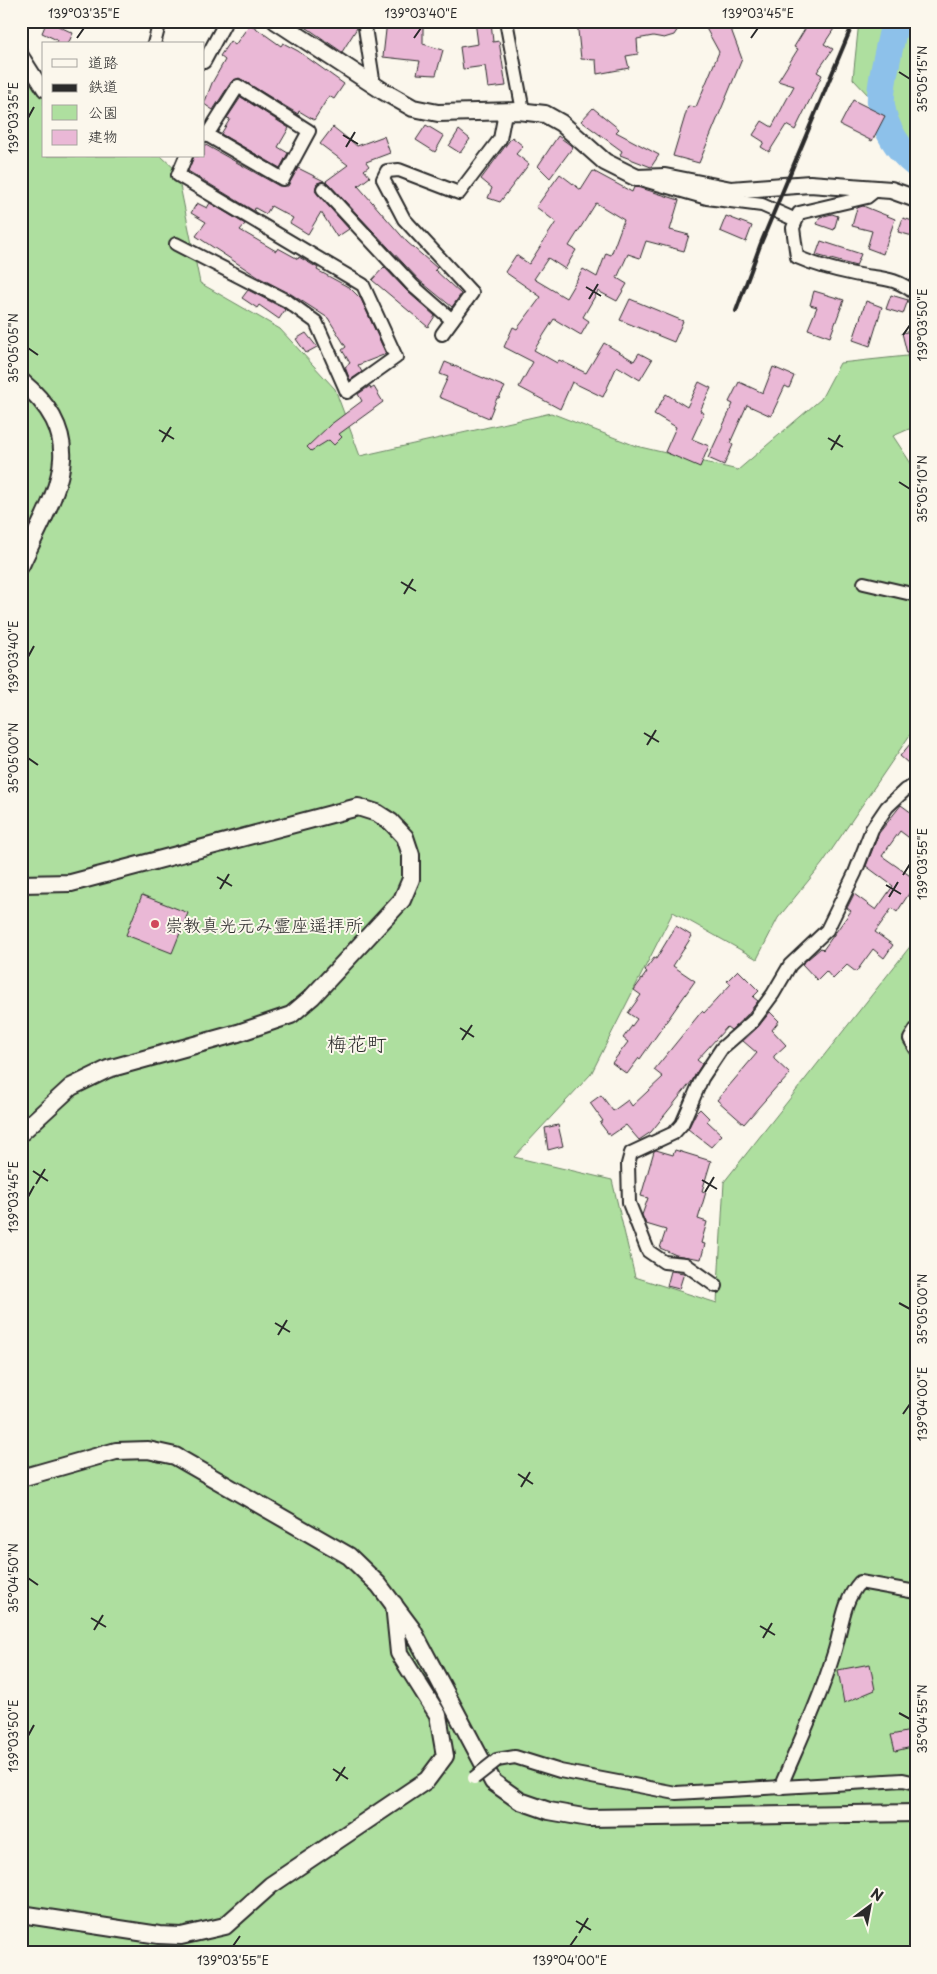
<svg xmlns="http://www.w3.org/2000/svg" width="937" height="1974" font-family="'Playpen Sans','Klee One',sans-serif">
<rect width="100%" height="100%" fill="#fbf7ec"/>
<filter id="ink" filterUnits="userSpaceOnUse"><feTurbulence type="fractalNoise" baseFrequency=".02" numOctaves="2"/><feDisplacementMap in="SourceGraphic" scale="10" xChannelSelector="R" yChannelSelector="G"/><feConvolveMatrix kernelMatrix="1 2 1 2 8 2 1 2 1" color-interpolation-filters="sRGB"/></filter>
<g filter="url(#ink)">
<g fill="#aedf9f" stroke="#6c8565">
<path d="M859,21H916V146L853,79Z"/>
<path d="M21,63L44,86V156H161L177,171L200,283L280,329L335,389L360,456L551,413L636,446L738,470L821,399L840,363L916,355V426L893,436L916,471V726L822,864L778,918L757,959L673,912L591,1074L514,1157L612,1180L635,1277L717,1303L724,1182L916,939V1953H21Z"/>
</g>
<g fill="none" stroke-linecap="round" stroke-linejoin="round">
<path stroke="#8dc1ea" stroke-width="28" d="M895,21C891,42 879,86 881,105C884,128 899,151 916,164"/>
</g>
<g fill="#eab8d6" stroke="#2b2b2b" fill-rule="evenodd">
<path d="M47,21H60L58,26L73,33L68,44H55L57,40L42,33Z"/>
<path d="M297,21H352L356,24L357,28L342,52Z"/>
<path d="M387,21H423V44L443,50L436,75L417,74L420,61L383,57Z"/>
<path d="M475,21H491L493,42L499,41L506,86L488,88L485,66L463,69L460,47L478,44Z"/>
<path d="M577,21H678V29L674,35L664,38L653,36L637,39L638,54L626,56L629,68L597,74L596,60L581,59Z"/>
<path d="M702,21H728L742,59L699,163L673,156L688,106L696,107L719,52Z"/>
<path d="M810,21H839L824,44L833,49L817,72L822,75L795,130L786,125L769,152L761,147L764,142L753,135L762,121L772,127L794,86L778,81L798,49L794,47Z"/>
<path d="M250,24L281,46L283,43L298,51L344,84L334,99L329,96L314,120L299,111L298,114L239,78L231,82L213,110L204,104L212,83L225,60L220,56L230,41L235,45Z"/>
<path d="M241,97L289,128L278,147L288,153L280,168L221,134L230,119L227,118Z"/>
<path d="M853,100L885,116L872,141L840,125Z"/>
<path d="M593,108L619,129L616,132L659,155L651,167L620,155L622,151L581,121Z"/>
<path d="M426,125L444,136L435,152L416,140Z"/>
<path d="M333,127L357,146L384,136L390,153L366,162L369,166L364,170L370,177L358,186L407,242L437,268L435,270L461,294L452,307L419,280L326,181L348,165L320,144Z"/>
<path d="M459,130L470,139L460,153L449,146Z"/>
<path d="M558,136L573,147L550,178L538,166Z"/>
<path d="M512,137L523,146L516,154L529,164L500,202L488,198L492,188L481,179Z"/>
<path d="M204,144L279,186H288L298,168L324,181L317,183L315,191L349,229L337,237L321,212L308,234L290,223L293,218L271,206L266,214L255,208L254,211L188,171L194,156H204Z"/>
<path d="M593,171L632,192L634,187L641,188L679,200L670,230L689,235L684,251L646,241L640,258L628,254L617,278L627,284L617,301L598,291L583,317L589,321L581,335L554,319L534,350L557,363L559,360L586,373L604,343L634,361L639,353L652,360L640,380L617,366L603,397L572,382L560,409L519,387L533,362L504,347L513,327L517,329L541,297L505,272L516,255L529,264L556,222L536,207L560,174L581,190ZM596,203L624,220L621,228L611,255L606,253L597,277L583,269L566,298L534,279L548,258L565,269L576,250L569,246Z"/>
<path d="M197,203L207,208L210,203L245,224L240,230L276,251L278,248L298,259L299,257L318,268L317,270L350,288L361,299L386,354L358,365L362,372L350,380L345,367L350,363L342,350L346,347L328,318L291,294L258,277L196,236L206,222L191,213Z"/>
<path d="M863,206L895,219L883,254L867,248L872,231L852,226L857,208Z"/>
<path d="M832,214L838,216L834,230L817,224L820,217Z"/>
<path d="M726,216L752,226L746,242L720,231Z"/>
<path d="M903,218L916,222V237L898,232Z"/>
<path d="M821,241L861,254L856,266L816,255Z"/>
<path d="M384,267L408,292L435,316L428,327L372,280Z"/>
<path d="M248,290L283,308L285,310L279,319L259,305L257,308L242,298Z"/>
<path d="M814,291L844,300L830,337L808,329L817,307L810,305Z"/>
<path d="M891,295L908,300L903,314L886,309Z"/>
<path d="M630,299L683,321L674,342L620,320Z"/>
<path d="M866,301L882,307L870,346L853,340Z"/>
<path d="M916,330V369H911L902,333Z"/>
<path d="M306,333L317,347L306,353L296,339Z"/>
<path d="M445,362L505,387L499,398H497L489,418L439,397L448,377L440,374Z"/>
<path d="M773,367L794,376L789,388L785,386L771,416L747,405L730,443L733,445L724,465L708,458L733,404L729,402L739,382L763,393Z"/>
<path d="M699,382L711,388L700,411L704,413L692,439L709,446L700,467L665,452L676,427L654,414L666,394L687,407Z"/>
<path d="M370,386L371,389L374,387L383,402L339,434L342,437L334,445L329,440L311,451L307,447L330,425L362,401L358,394Z"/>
<path d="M916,737V770L900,756Z"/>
<path d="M901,805L916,816V843L900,831L882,856L916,880V896L910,892L897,912L892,908L875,932L893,945L884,958L873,949L856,972L847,965L833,979L826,971L817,980L802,964L821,948L823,950L851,911L847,908L854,894L876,910L893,886L866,866L879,833Z"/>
<path d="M142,895L188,913L172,953L126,935Z"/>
<path d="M676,926L692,936L673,966L695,981L640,1059L639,1058L627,1074L612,1063L628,1042L623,1038L637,1019L628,1013L641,995L634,990L647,972L645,970L654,958L656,959Z"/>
<path d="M738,970L759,991L753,997L758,1001L747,1015L731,1030L727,1027L697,1060L702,1064L692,1081L651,1132L639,1140L626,1125L610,1136L600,1123L603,1121L590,1103L601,1095L613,1111L628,1100L632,1106L663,1077L654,1070L702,1011L704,1013L731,984L727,981Z"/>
<path d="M770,1012L779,1021L772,1030L786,1045L774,1056V1059L790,1074L780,1085L779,1084L744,1124L717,1100L757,1053L743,1041L758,1027Z"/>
<path d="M700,1109L709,1118L707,1121L722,1135L711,1147L688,1129L696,1113Z"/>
<path d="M558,1125L563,1146L548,1150L545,1128Z"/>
<path d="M656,1150L673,1155L675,1150L711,1161L702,1191L706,1192L698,1219L707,1222L701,1243L705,1244L701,1259L676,1255L660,1248L666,1230L646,1224L642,1215L648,1198L641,1196L654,1151Z"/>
<path d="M671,1271L684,1273L679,1289L667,1286Z"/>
<path d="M870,1664L875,1690L844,1703L838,1670Z"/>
<path d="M916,1730V1746L895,1751L891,1735Z"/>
</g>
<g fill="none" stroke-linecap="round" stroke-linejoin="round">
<defs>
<g id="minor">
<path d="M364,21L374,86"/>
<path d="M506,21L523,111"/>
<path d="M154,44L160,21"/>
<path d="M21,54L44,90"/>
<path d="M204,62L226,21"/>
<path d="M204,133L207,135L283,179L309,131L238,86L207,135"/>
<path d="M647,181L707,198L762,205L796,220"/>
<path d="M323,189L413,286L452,320"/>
<path d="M877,189L867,197L799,213L793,228L797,257C815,265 834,270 854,274C879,279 895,276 916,294"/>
<path d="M176,244L287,301L316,322L347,392L396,357L363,285L178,175L186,156"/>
<path d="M442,334L472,293L404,219L383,179L387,171L399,170L459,193L500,139L505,113"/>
<path d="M864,583L916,595"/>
<path d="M916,1029L910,1039L916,1049"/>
<path d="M716,1286L685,1264L664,1262L648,1251L629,1203L628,1164L631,1153L674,1133L682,1124L702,1078L722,1048L753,1021L773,994L790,965L827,930L855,873L872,829L887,807L905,790L916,785"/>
<path d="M497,1760L515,1757L560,1771L676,1793L903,1780L916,1783"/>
<path d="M780,1788C799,1743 820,1699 834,1653C842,1628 842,1602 860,1582L916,1592"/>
</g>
<g id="tertiary">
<path d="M276,21L383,91L413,108L438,113L518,111L545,114L561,123L605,162L637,178L665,177L731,190L810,184L891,190L916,199"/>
<path d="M21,381C95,442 53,495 21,565"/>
<path d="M21,884L71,883L358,807L377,813L391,822L405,837L411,855V879L402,900L312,997L291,1015L238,1033L108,1069L71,1087L21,1133"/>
<path d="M21,1478L116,1451L148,1450L175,1456L349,1556L379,1585L412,1629L493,1782L520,1801L549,1811L589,1818L916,1813"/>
<path d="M21,1914L159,1935L181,1936L225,1926L271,1885L427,1780L445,1756L438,1715L399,1653L394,1604"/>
</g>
</defs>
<use href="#minor" stroke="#2b2b2b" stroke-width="16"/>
<use href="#tertiary" stroke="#2b2b2b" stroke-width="20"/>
<use href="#minor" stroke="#fbf7ec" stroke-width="12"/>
<use href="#tertiary" stroke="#fbf7ec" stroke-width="16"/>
<path stroke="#2b2b2b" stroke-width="4" d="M736,311L761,243L854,21"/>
<defs>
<path id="minor-bridge" d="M474,1778L497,1760"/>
</defs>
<use href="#minor-bridge" stroke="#2b2b2b" stroke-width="16" stroke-linecap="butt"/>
<use href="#minor-bridge" stroke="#fbf7ec" stroke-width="12"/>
</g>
</g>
<path fill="none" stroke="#2b2b2b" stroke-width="2" d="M77,38L84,28M414,38L421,28M751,38L758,28M899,72L910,79M28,118L34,107M343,135L358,144M346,147L355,132M586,287L601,296M589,299L598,284M903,335L910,325M28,348L38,355M159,430L174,439M828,438L843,447M162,442L171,427M831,450L840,435M899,482L910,489M401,582L416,591M404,594L413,579M28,657L34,646M644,733L659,742M647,745L656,730M28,758L38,765M903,875L910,864M217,877L232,886M886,885L901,894M220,889L229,874M889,897L898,882M460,1028L474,1037M462,1040L472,1025M33,1171L48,1181M702,1180L717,1189M36,1184L45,1169M705,1192L714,1177M28,1197L34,1186M899,1303L910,1309M275,1323L290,1332M278,1335L287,1320M903,1414L910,1404M518,1474L533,1484M521,1487L530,1472M28,1578L38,1585M91,1618L106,1627M760,1626L775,1635M94,1630L103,1615M763,1638L772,1623M899,1713L910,1719M28,1736L34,1725M333,1769L348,1779M336,1781L345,1767M576,1921L591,1930M579,1933L588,1918M233,1946L240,1936M570,1946L577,1936"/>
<circle fill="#d1495b" stroke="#fbf7ec" stroke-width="2" cx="155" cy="924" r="5"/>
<g text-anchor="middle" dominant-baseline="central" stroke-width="4" stroke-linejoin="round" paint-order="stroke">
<g font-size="18" fill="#2b2b2b" stroke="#fbf7ec" text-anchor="start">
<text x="165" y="924">崇教真光元み霊座遥拝所</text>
</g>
<g font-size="20" fill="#2b2b2b" stroke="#fbf7ec">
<text x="357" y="1043">梅花町</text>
</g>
</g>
<rect width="937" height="1974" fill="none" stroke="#fbf7ec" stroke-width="55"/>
<rect x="42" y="42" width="162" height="115" fill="#fbf7ec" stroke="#a8a59f"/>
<rect x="52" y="59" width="25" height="8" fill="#fbf7ec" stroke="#a8a59f"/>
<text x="88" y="68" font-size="15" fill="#2b2b2b">道路</text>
<rect x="52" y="84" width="25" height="8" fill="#2b2b2b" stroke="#a8a59f"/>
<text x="88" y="92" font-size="15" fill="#2b2b2b">鉄道</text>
<rect x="52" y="105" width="25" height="15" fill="#aedf9f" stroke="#a8a59f"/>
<text x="88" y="118" font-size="15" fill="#2b2b2b">公園</text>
<rect x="52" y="130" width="25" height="15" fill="#eab8d6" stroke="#a8a59f"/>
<text x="88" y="142" font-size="15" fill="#2b2b2b">建物</text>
<g transform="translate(870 1906) rotate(32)" stroke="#fbf7ec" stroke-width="4" paint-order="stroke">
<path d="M0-4L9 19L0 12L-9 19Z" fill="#2b2b2b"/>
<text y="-8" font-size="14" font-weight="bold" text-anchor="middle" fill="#2b2b2b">N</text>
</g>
<rect x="28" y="28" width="882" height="1918" fill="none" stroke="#2b2b2b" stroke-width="2"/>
<g font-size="12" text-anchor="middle" fill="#2b2b2b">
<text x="84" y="18">139°03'35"E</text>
<text x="421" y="18">139°03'40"E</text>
<text x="758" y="18">139°03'45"E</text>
<text transform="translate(923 79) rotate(-90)" y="4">35°05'15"N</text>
<text transform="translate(14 118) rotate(-90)" y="4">139°03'35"E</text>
<text transform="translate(923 325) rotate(-90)" y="4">139°03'50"E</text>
<text transform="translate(14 348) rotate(-90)" y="4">35°05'05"N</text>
<text transform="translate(923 489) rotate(-90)" y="4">35°05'10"N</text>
<text transform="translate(14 657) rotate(-90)" y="4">139°03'40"E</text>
<text transform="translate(14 758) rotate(-90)" y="4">35°05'00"N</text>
<text transform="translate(923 864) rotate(-90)" y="4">139°03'55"E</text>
<text transform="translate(14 1197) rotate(-90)" y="4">139°03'45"E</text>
<text transform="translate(923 1309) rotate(-90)" y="4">35°05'00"N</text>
<text transform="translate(923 1404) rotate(-90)" y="4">139°04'00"E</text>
<text transform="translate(14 1578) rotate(-90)" y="4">35°04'50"N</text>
<text transform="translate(923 1719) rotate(-90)" y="4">35°04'55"N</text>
<text transform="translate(14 1736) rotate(-90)" y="4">139°03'50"E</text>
<text x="233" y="1965">139°03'55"E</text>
<text x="570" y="1965">139°04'00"E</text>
</g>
</svg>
